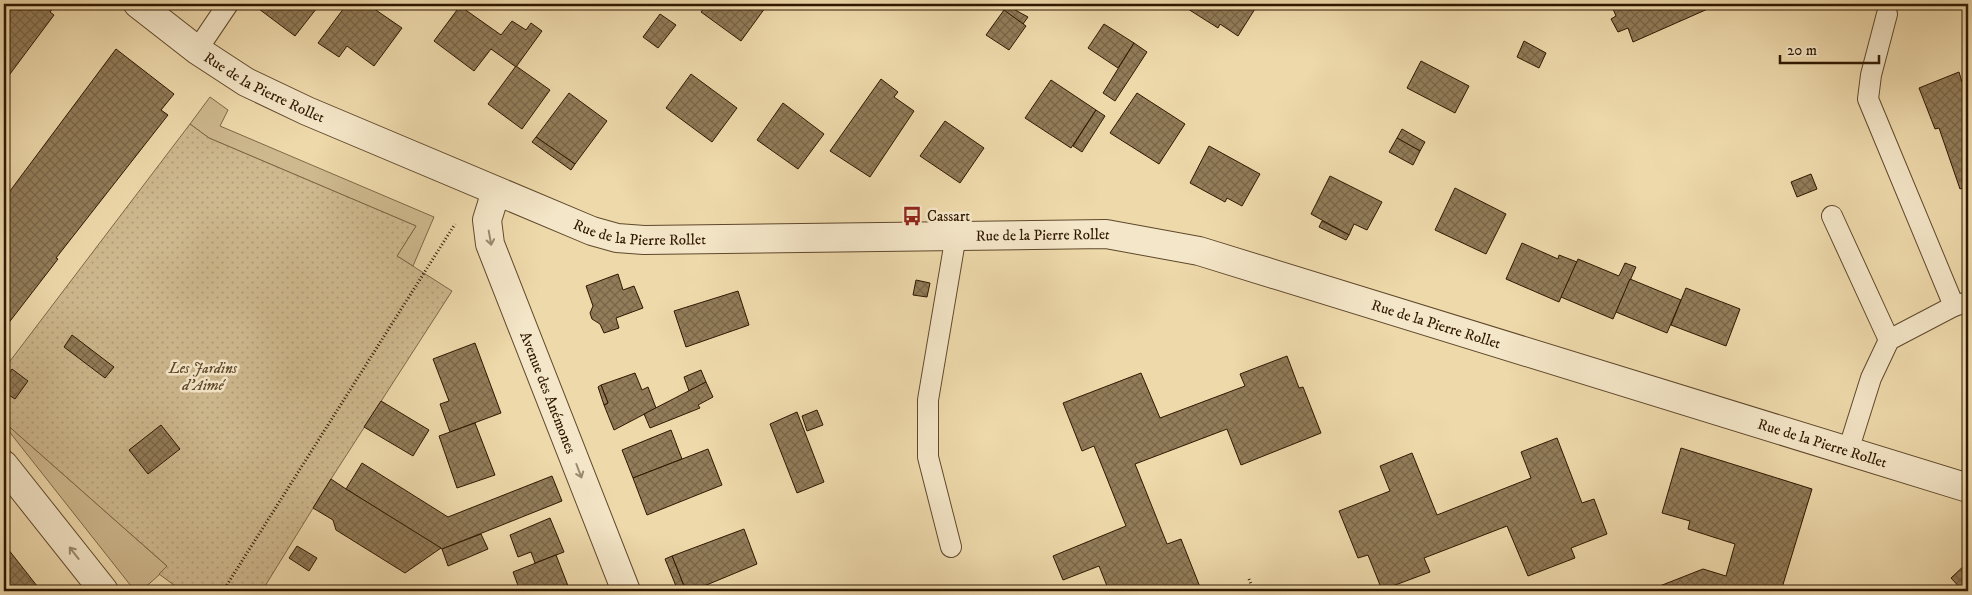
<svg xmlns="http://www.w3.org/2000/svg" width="1972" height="595" font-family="'IM FELL DW Pica',serif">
<defs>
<pattern id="park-dots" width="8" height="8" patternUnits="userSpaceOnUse" patternTransform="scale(1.25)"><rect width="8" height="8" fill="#ceb88e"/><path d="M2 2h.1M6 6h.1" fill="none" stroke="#b19d79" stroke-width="1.8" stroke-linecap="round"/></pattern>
<pattern id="building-cross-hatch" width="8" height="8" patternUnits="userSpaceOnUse" patternTransform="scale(1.25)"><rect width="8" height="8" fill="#927c59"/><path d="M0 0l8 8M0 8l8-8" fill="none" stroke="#786547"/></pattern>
</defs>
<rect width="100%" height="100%" fill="#eed9ab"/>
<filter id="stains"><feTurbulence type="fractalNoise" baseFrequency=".004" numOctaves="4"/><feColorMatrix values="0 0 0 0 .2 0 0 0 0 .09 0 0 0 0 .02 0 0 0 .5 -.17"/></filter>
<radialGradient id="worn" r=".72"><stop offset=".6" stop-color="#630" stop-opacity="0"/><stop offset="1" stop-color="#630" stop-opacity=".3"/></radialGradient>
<g fill="#ceb88e" stroke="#7e6847">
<path d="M210,97L228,110L220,126L434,217L413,266L397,256L416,226L209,138L190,124Z"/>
<path d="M4,422L168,567L141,591H135L4,425Z"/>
</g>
<path fill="url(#park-dots)" stroke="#7e6847" d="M190,124L209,138L416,226L397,256L452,291L331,479L262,591H182L159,574L167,566L4,422V369Z"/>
<g fill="url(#building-cross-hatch)" stroke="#2f1800">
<path d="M4,4H56L50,12L54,15L4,82Z"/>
<path d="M257,4H320L295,36L255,6Z"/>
<path d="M347,4H372L370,6L402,28L374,66L347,46L339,57L318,43Z"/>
<path d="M707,4H759L765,8L741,41L701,12Z"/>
<path d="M1191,4H1258L1238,36L1220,24L1218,28L1188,9Z"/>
<path d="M1611,4H1719L1633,42L1628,28L1618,32L1611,19L1616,16Z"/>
<path d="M1006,5L1028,17L1023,24L1003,10Z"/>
<path d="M460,6L501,35L512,21L526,30L531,23L542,31L516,67L491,49L474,71L434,41Z"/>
<path d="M1004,10L1026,26L1009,50L986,35Z"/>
<path d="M660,14L676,25L658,48L643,37Z"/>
<path d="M1104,24L1134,43L1118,68L1088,48Z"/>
<path d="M1524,41L1546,53L1539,68L1517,57Z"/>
<path d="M1134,43L1147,52L1115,101L1103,93Z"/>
<path d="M116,49L174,94L161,110L168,115L56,258L58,259L4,329V199Z"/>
<path d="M1421,61L1469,86L1455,113L1407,88Z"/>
<path d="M516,66L550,90L522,129L488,104Z"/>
<path d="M1959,72L1962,82L1968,79V186L1960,189L1939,128L1935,129L1919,88Z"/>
<path d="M691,74L737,108L712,142L666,108Z"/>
<path d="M881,79L898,92L894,97L914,111L870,177L830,151Z"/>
<path d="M1051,80L1096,110L1071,148L1025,118Z"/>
<path d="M569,93L607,121L575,164L536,137Z"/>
<path d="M1137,93L1185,124L1159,164L1110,133Z"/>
<path d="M783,103L824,134L798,169L757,140Z"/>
<path d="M1096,110L1105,116L1082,152L1073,146Z"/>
<path d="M945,121L984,148L960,183L920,156Z"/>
<path d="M1402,129L1425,142L1420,151L1397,138Z"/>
<path d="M536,137L575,164L571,170L532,142Z"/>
<path d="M1397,138L1420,151L1413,165L1389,152Z"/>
<path d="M1209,146L1260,174L1242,206L1227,198L1225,202L1190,183Z"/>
<path d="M1811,174L1817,189L1797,197L1791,182Z"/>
<path d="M1330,176L1382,202L1367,230L1354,224L1349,235L1311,214Z"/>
<path d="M1455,188L1506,214L1486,254L1435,230Z"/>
<path d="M1322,221L1349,235L1346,240L1319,227Z"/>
<path d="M1522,243L1558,259L1559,255L1577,262L1559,302L1506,279Z"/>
<path d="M1578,259L1619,276L1625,263L1636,267L1613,319L1561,297Z"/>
<path d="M618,274L623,290L634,286L643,308L616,318L619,328L604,333L600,324L592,319L590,313L593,306L586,286Z"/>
<path d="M1630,279L1681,300L1667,333L1616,312Z"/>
<path d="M916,280L930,283L927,297L913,295Z"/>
<path d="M1686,288L1740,309L1726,346L1671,325Z"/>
<path d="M738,291L749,325L686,347L674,311Z"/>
<path d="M72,335L114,367L105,378L64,347Z"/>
<path d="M475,343L501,413L450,432L440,404L449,401L433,359Z"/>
<path d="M1287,356L1299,388L1303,387L1321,433L1241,465L1227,429L1135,464L1167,544L1181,539L1200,587L1189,591H1109L1099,566L1063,580L1053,556L1126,526L1094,446L1082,451L1063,403L1141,373L1160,418L1245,386L1240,374Z"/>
<path d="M12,369L28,381L15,399L4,392V380Z"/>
<path d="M701,370L706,382L689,391L684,377Z"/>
<path d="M635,373L642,390L648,387L656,408L614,430L604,405L608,403L601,385Z"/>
<path d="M706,382L713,397L698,405L700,408L650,428L644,414Z"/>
<path d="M601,385L608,403L604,405L598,387Z"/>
<path d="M381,401L429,430L413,456L364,427Z"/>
<path d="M817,410L823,425L807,431L802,416Z"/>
<path d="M797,412L824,482L797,493L770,424Z"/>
<path d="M475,423L495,475L457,488L439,436Z"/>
<path d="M161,425L180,449L148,474L129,450Z"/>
<path d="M671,430L682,459L633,478L622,450Z"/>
<path d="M1557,438L1582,503L1594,499L1607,534L1571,548L1575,558L1528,576L1507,526L1424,558L1430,572L1382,590L1368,555L1358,558L1339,511L1390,491L1380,466L1412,453L1437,515L1531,478L1521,452Z"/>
<path d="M1681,448L1812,489L1781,591H1647L1703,569L1726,576L1735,544L1688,529L1690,521L1662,513Z"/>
<path d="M708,449L722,485L647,515L633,478Z"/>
<path d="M362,463L448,517L552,476L562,501L442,549L346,489Z"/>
<path d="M331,479L346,489L441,548L405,573L336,530L333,520L313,508Z"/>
<path d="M550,518L564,552L535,563L531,552L518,557L510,535Z"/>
<path d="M744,529L757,564L692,591H686L672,556Z"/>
<path d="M481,534L488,549L448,566L442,549Z"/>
<path d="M297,546L317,558L309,571L289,558Z"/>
<path d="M8,549L41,591H4V552Z"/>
<path d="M556,555L570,591H520L513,572Z"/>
<path d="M672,556L686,591H678L665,559Z"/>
<path d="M1968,562V591H1963L1951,578Z"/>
<path d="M941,586L943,591H927L931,590Z"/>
</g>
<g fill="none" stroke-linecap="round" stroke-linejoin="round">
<defs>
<g id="service">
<path d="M1887,14L1871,75L1868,99L1954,306"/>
<path d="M197,50L228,4"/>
<path d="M1832,216L1889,340"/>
<path d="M1848,451L1871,378L1889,340L1954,306L1968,302"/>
<path d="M951,547L928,457V400L956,235"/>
</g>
<g id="minor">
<path id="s1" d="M496,191L487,220L490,244L626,591"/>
<path d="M4,465L104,591"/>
</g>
<g id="tertiary">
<path id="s2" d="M138,4L197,50L246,82L307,111L592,231L617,238L644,240L1106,234L1199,251L1968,488"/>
</g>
</defs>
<use href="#service" stroke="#5f482b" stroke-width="22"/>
<use href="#minor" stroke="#5f482b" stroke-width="30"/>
<use href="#tertiary" stroke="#5f482b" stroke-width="30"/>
<g stroke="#2f1800" stroke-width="3" stroke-dasharray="1 2.5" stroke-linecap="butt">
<path d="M1249,579L1254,591"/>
<path d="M223,591L455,224"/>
</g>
<use href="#service" stroke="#f4e6c8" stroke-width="20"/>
<use href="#minor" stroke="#f4e6c8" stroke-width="28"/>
<use href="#tertiary" stroke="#f4e6c8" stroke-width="28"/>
</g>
<defs><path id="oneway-shaft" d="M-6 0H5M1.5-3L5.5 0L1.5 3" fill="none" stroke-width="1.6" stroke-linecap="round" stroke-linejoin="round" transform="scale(1.25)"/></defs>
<g stroke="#9b896e">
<use href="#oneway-shaft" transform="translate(490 238) rotate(80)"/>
<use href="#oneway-shaft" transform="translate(579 471) rotate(69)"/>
<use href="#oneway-shaft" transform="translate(74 553) rotate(-128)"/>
</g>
<defs>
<symbol id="bus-bare" viewBox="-9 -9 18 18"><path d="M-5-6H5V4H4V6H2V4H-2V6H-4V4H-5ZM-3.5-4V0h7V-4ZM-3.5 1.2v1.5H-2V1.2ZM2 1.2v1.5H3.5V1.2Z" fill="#8f2418" stroke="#f4e6c8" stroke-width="2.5" paint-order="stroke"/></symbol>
</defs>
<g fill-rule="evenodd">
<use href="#bus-bare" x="898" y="202" width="28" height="28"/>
</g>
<g text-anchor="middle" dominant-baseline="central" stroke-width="5" stroke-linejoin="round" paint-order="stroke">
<g font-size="15" fill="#2f1800" stroke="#f4e6c8">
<text stroke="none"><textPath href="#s2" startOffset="152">Rue de la Pierre Rollet</textPath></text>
<text stroke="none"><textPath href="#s2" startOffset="558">Rue de la Pierre Rollet</textPath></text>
<text stroke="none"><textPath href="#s2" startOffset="962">Rue de la Pierre Rollet</textPath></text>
<text stroke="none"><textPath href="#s2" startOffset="1368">Rue de la Pierre Rollet</textPath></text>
<text stroke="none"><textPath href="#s1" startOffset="214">Avenue des Anémones</textPath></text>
<text stroke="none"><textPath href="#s2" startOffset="1772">Rue de la Pierre Rollet</textPath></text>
</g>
<g font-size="15" fill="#2f1800" stroke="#f4e6c8" text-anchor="start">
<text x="927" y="216">Cassart</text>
</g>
<g font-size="15" font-style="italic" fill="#5f482b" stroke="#f4e6c8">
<text x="203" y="368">Les Jardins<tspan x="203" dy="17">d'Aimé</tspan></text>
</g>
</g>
<rect width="1972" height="595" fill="none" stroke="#eed9ab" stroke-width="20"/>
<rect x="5" y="5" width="1962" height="585" fill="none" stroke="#2f1800" stroke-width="2.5"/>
<rect x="10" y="10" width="1952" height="575" fill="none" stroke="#2f1800"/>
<path d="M1780 55v8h99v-8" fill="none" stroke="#2f1800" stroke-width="2.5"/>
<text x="1787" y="55" font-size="15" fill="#2f1800" stroke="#f4e6c8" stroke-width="4" paint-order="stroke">20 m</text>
<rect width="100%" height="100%" filter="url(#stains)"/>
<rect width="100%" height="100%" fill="url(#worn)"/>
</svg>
